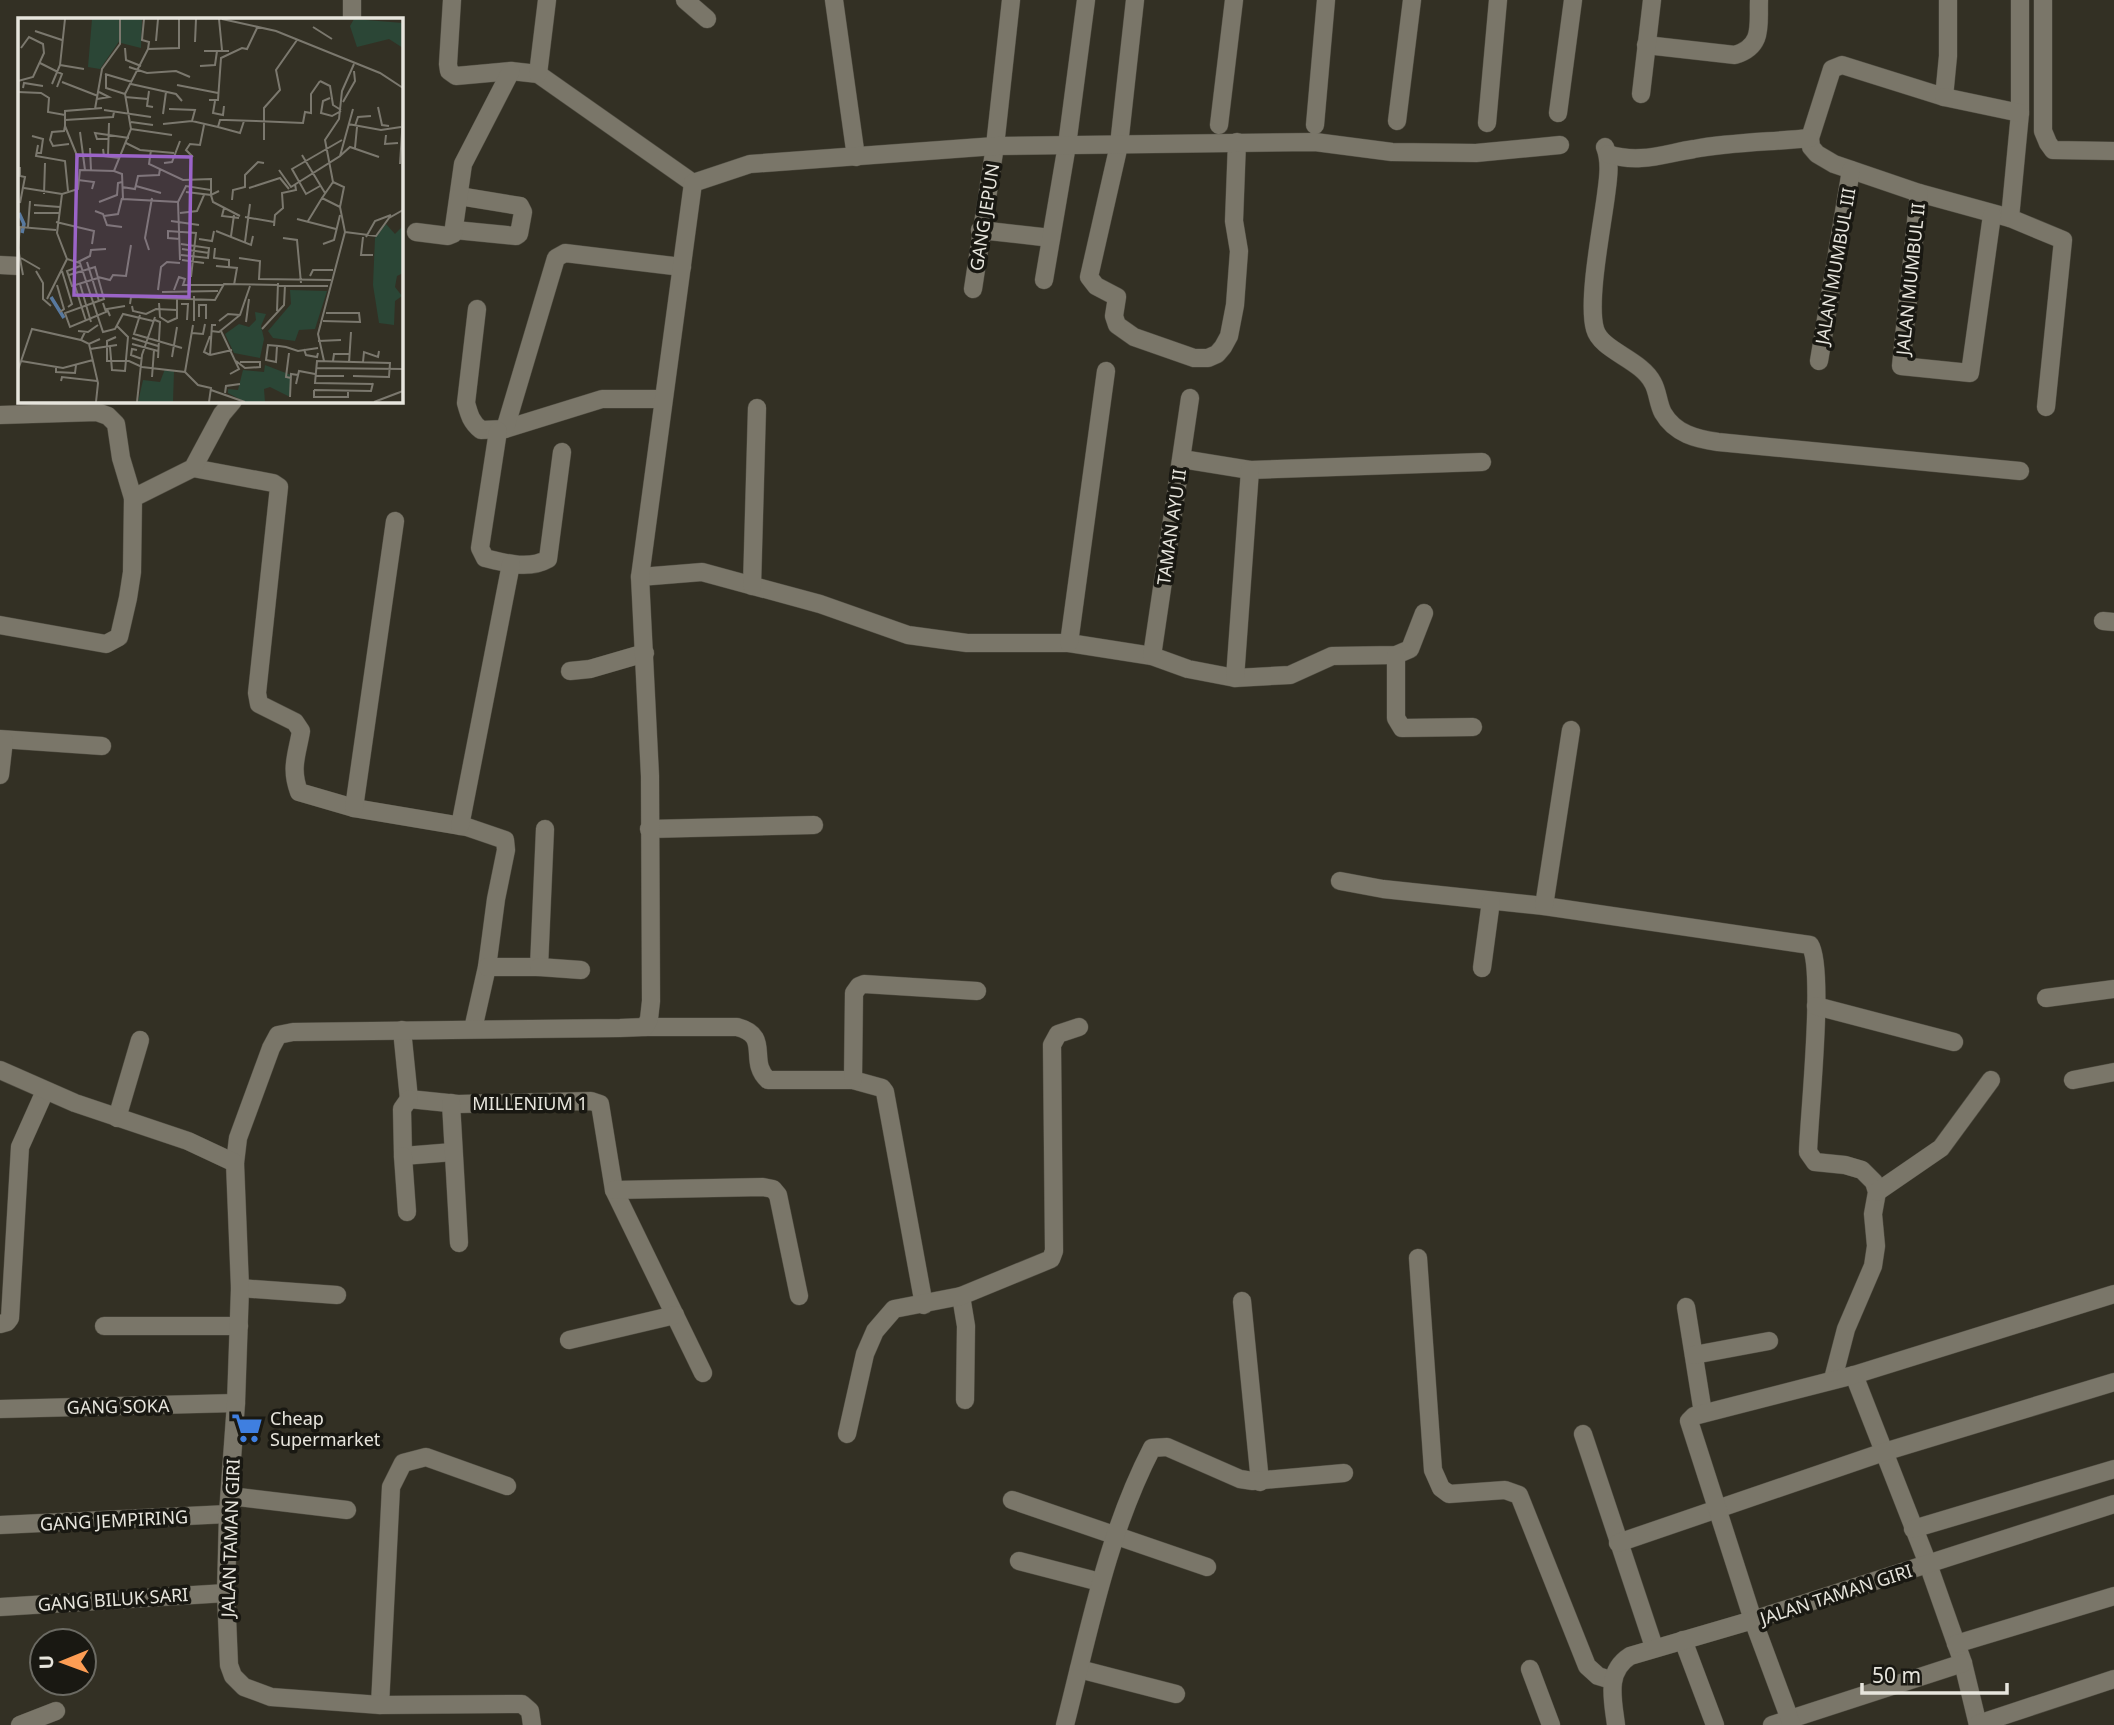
<svg xmlns="http://www.w3.org/2000/svg" width="2114" height="1725" font-family="'Noto Sans',sans-serif">
<rect width="100%" height="100%" fill="#333024"/>
<g fill="none" stroke-linecap="round" stroke-linejoin="round">
<defs>
<g id="minor">
<path d="M352,0V19"/>
<path d="M452,0L448,64L449,71L456,76L511,71L538,74L693,183"/>
<path d="M685,0L707,19"/>
<path d="M834,0L856,157"/>
<path d="M1135,0L1119,145L1089,277L1096,286L1117,297L1114,316L1117,325L1134,337L1194,358H1208L1217,354L1223,347L1229,336L1235,305L1239,251L1234,221L1237,142"/>
<path d="M1948,0V56L1944,97L1842,65L1832,69L1810,138L1811,147L1817,154L1834,164L1919,193L2010,218"/>
<path d="M2020,0V113L2010,218L2063,240L2046,407"/>
<path d="M2043,0V131L2048,143L2053,150L2114,151"/>
<path d="M1646,45L1735,55C1764,46 1758,25 1759,0"/>
<path d="M538,74L547,0"/>
<path d="M1641,94L1652,0"/>
<path d="M1944,97L2020,113"/>
<path d="M1558,113L1573,0"/>
<path d="M1397,121L1412,0"/>
<path d="M1487,123L1498,0"/>
<path d="M1219,125L1234,0"/>
<path d="M1315,125L1326,0"/>
<path d="M1605,147C1611,162 1608,180 1606,195C1602,227 1587,301 1595,329C1601,351 1641,359 1653,383C1658,392 1658,404 1663,413C1675,434 1697,439 1718,442L2020,471"/>
<path d="M1608,154C1639,164 1663,154 1694,149C1732,142 1772,142 1810,138"/>
<path d="M1919,193L1901,366L1970,373L1992,215"/>
<path d="M455,230L516,236L519,234L523,212L520,206L459,196"/>
<path d="M980,230L1051,238"/>
<path d="M416,232L448,236L453,234L463,164L511,71"/>
<path d="M0,265L19,266"/>
<path d="M1044,280L1067,145L1086,0"/>
<path d="M973,289L995,146L1011,0"/>
<path d="M477,309L466,403C469,414 471,422 481,430L505,429L602,399H663"/>
<path d="M1819,361L1851,170"/>
<path d="M0,415L97,412L108,416L116,424L121,458L133,498"/>
<path d="M505,429L556,258L565,253L682,267"/>
<path d="M498,431L480,548L485,558C505,563 529,570 548,559L562,452"/>
<path d="M1182,459L1250,470L1482,462"/>
<path d="M193,468L273,483L279,487L257,693L259,704L295,722L301,731C297,755 290,768 299,792L354,808L467,827L505,840L506,850L496,899L487,967L473,1029"/>
<path d="M640,577L702,572L820,604L908,635L967,643H1069L1152,656L1188,669L1235,678L1290,675L1332,656L1396,655L1410,649L1424,613"/>
<path d="M752,586L757,408"/>
<path d="M2103,621L2114,622"/>
<path d="M0,625L106,644L119,637L128,598L132,572L133,498L193,468L222,414L233,401"/>
<path d="M1069,643L1106,371"/>
<path d="M1396,655V718L1402,728L1473,727"/>
<path d="M1152,656L1190,398"/>
<path d="M570,671L590,669L645,653"/>
<path d="M1235,678L1250,470"/>
<path d="M0,739L102,746"/>
<path d="M0,775L4,740"/>
<path d="M354,808L395,521"/>
<path d="M460,826L511,564"/>
<path d="M649,829L814,825"/>
<path d="M1340,881L1383,889L1544,906L1810,945C1825,968 1809,1116 1808,1152L1815,1162L1845,1165L1862,1170L1874,1182L1877,1192L1873,1214L1876,1246L1873,1266L1846,1329L1833,1379"/>
<path d="M1544,906L1571,730"/>
<path d="M487,967H539L545,829"/>
<path d="M539,967L581,970"/>
<path d="M1482,968L1491,901"/>
<path d="M2046,998L2114,989"/>
<path d="M1816,1006L1954,1042"/>
<path d="M645,1027H737C772,1036 747,1061 768,1080H853L882,1088L885,1092L924,1305"/>
<path d="M402,1030L409,1099L458,1104L591,1101L600,1104L614,1190L703,1373"/>
<path d="M853,1080L854,993L859,986L864,984L977,991"/>
<path d="M2073,1080L2114,1072"/>
<path d="M409,1099L402,1109L403,1156L453,1152"/>
<path d="M451,1103L459,1243"/>
<path d="M117,1118L140,1040"/>
<path d="M403,1156L407,1212"/>
<path d="M235,1163L238,1138L271,1048L278,1035L293,1032L620,1028L645,1027L649,1019L651,1001L650,776L640,577L693,183L750,164L995,146L1315,142L1392,152L1476,153L1560,145"/>
<path d="M614,1190L763,1187L773,1189L778,1195L799,1296"/>
<path d="M1877,1192L1941,1148L1991,1080"/>
<path d="M1418,1258L1433,1470L1441,1488L1449,1494L1505,1490L1519,1495L1587,1666L1598,1676L1611,1680"/>
<path d="M240,1288L337,1295"/>
<path d="M961,1296L966,1326L965,1400"/>
<path d="M1242,1301L1260,1482"/>
<path d="M1686,1307L1703,1413"/>
<path d="M0,1324L7,1322L10,1318L20,1147L45,1091"/>
<path d="M104,1326H239"/>
<path d="M569,1340L675,1315"/>
<path d="M1694,1355L1769,1341"/>
<path d="M1854,1375L1928,1564L1963,1663L1978,1725"/>
<path d="M0,1409L236,1403"/>
<path d="M847,1434L865,1354L875,1331L894,1309L961,1296L1051,1259L1054,1251L1052,1045L1058,1034L1079,1027"/>
<path d="M1583,1434L1654,1647"/>
<path d="M230,1496L347,1510"/>
<path d="M1012,1500L1207,1567"/>
<path d="M0,1525L228,1514"/>
<path d="M1913,1529L2114,1469"/>
<path d="M1618,1543L1884,1452L2114,1382"/>
<path d="M1019,1561L1100,1582"/>
<path d="M0,1607L226,1593"/>
<path d="M1683,1640L1715,1725"/>
<path d="M1956,1644L2114,1596"/>
<path d="M1079,1669L1176,1694"/>
<path d="M1530,1669L1551,1725"/>
<path d="M380,1705L391,1487L403,1463L426,1457L507,1486"/>
<path d="M1978,1724L2114,1679"/>
<path d="M20,1725L56,1711"/>
<path d="M1065,1725C1089,1631 1107,1535 1152,1448L1167,1447L1240,1479L1253,1481L1344,1473"/>
<path d="M1772,1725L1963,1663"/>
<path d="M1792,1725L1753,1620L1689,1421L1694,1416L1854,1375L2114,1294"/>
</g>
<g id="tertiary">
<path d="M0,1070L75,1103L188,1141L235,1163L240,1288L236,1403L228,1514L226,1593L229,1665L233,1676L244,1687L271,1697L380,1705L522,1704L530,1711L532,1725"/>
<path d="M1616,1725C1613,1700 1605,1672 1630,1656L1753,1620L2114,1504"/>
</g>
</defs>
<use href="#minor" stroke="#504d42" stroke-width="19"/>
<use href="#tertiary" stroke="#504d42" stroke-width="19"/>
<use href="#minor" stroke="#7a7669" stroke-width="18"/>
<use href="#tertiary" stroke="#7a7669" stroke-width="18"/>
</g>
<defs>
<symbol id="supermarket-bare" viewBox="-9 -9 18 18"><path d="M-6-5.5h2.5l.6 2H6L4.5 2H-2.5L-4.4-4H-6ZM-1.5 3.2a1.3 1.3 0 1 0 .1 0ZM3 3.2a1.3 1.3 0 1 0 .1 0Z" fill="#3f7fe0" stroke="#191812" stroke-width="2.5" paint-order="stroke"/></symbol>
</defs>
<g fill-rule="evenodd">
<use href="#supermarket-bare" x="225" y="1406" width="44" height="44"/>
</g>
<g text-anchor="middle" dominant-baseline="central" stroke-width="7" stroke-linejoin="round" paint-order="stroke">
<g font-size="18" fill="#e7e5dd" stroke="#191812">
<text transform="translate(984 217) rotate(-81)">GANG JEPUN</text>
<text transform="translate(1835 266) rotate(-80)">JALAN MUMBUL III</text>
<text transform="translate(1910 279) rotate(-84)">JALAN MUMBUL II</text>
<text transform="translate(1171 527) rotate(-82)">TAMAN AYU II</text>
<text x="530" y="1103">MILLENIUM 1</text>
<text transform="translate(118 1406) rotate(-1)">GANG SOKA</text>
<text transform="translate(114 1520) rotate(-3)">GANG JEMPIRING</text>
<text transform="translate(230 1538) rotate(-88)">JALAN TAMAN GIRI</text>
<text transform="translate(1836 1594) rotate(-18)">JALAN TAMAN GIRI</text>
<text transform="translate(113 1599) rotate(-4)">GANG BILUK SARI</text>
</g>
<g font-size="18" fill="#e7e5dd" stroke="#191812" text-anchor="start">
<text x="270" y="1418">Cheap<tspan x="270" dy="21">Supermarket</tspan></text>
</g>
</g>
<g transform="translate(18 18)">
<rect width="385" height="385" fill="#333024"/>
<path d="M74,1H101L102,22L82,51L70,49ZM102,1H124L123,30L103,25ZM336,1L385,5V30L371,21L339,29L332,8ZM368,206L377,216L385,208V255L379,258L377,269L384,278L377,283L376,307L361,305L355,267L357,220ZM272,272L309,273L297,311L281,312L277,323L255,320L250,313L273,286ZM237,294L248,296L243,308L246,321L242,340L216,335L207,316L221,306L231,309L238,302ZM247,347L273,357L272,379L252,369L246,371L247,384H227L210,375V371L220,372L225,352L246,354ZM147,351L156,353L155,384H120L125,362L142,364Z" fill="#2b4636"/>
<path fill="none" stroke="#58799f" stroke-width="3.5" d="M1,195L6,206L4,215M33,279L46,300"/>
<path fill="none" stroke="#7b786e" stroke-width="2" d="M126,1L124,22L131,24L130,31M201,1L204,32M204,1L258,13L362,55L385,70M295,9L314,21M17,13L44,22M138,23L140,1M177,24L178,1M107,30L108,42L123,48M186,33H211M22,45L44,56L39,69M42,47L66,51M182,48L197,47L199,33M111,49L129,55L158,53L172,59M87,56L114,64M88,56V70L107,76M0,63L15,59L26,35L25,26L11,19L3,30M302,63L312,68L315,87L323,92M44,64L80,78M34,66L42,47L47,1M113,66L158,76L164,83M159,67L200,75M5,70L6,65L25,68M131,73L129,88L135,89M0,74L23,75L31,80L30,94L47,97M107,79L130,81M312,80L305,83L303,95L314,98L323,93M79,81L91,79L81,74M191,82H200L203,40L224,30L229,31L240,8M197,83L195,95L205,97L206,88M325,84L337,63L336,53M360,89L364,107L371,108M77,91L84,51L102,26V1M151,91L177,92L174,103M86,92L133,99M145,96L148,74M47,102L95,99L96,94M226,103L222,115L200,109L202,102H208L238,103L285,105L287,94L293,95V76L302,63M113,104L135,107M145,106L174,103L200,109M330,106L363,112L383,109M47,108L46,113L34,114L32,122L35,128L51,126M337,108L340,99L353,98M113,111L154,117M62,114L67,152M368,117L367,126L380,125M14,118L25,121L23,135H18M90,121H79L77,115L111,120M246,122V90L262,72L258,52L279,22M108,125L122,132L156,135M20,127L18,138L47,143L50,173M72,130L73,152M337,130L339,109M85,131L86,138L101,140M133,132L131,146L165,162L193,161V172M284,137L307,175M90,138L91,105M322,138L332,129L361,139M175,139L168,132L172,126L182,127L186,107M60,140L47,108V93L84,90M146,145L154,144L162,123M382,146L385,99M261,152L273,169L322,138L335,91M96,153L113,111L107,76L130,31L161,30V1M60,162L76,164L74,171M315,164L307,122L321,101L324,73L336,46M315,164L304,180L322,189M118,168L143,175M302,168L288,176L274,151L324,122M104,169L117,171L120,158L141,157L142,151M6,170L44,176M231,170L262,160L271,171M168,174L193,177L195,184L222,198M26,176L27,145M214,182L215,172L227,169V157L240,144L246,145M81,184L99,177L100,165L104,164M160,184L168,168L193,172V177L201,173M2,185L7,159L2,158V149M16,187L42,189M206,190L204,198L221,200M77,193L85,196L89,207L104,209M16,195H42M162,195L179,193L186,177M86,198L100,196L104,180M227,199L256,204M279,201L318,211M153,203L181,207M290,203L304,180M38,204L76,213L74,226M256,208L257,197L265,190L264,175L278,172L277,166M10,209L12,183M198,213L233,227L235,218M327,214L358,218L371,200L385,192M213,218L216,197M345,219L343,237H355M348,219L357,203L373,197M265,220L279,222L283,265M162,221L150,220V213L178,215L173,259M181,221L194,223L196,213M227,224L232,186M305,226L316,222L322,197M0,230L2,209L38,212M0,230L5,257M197,230L196,240L211,242V249M164,231L191,235M131,232L127,220L134,180M163,237L190,240L191,230L163,226M3,240L22,251M221,240L242,243L241,261L313,262M164,242L186,245M60,244L72,238L73,232L88,231M69,244L81,283M62,248L49,253L54,268L80,260M198,248L219,250L216,267M18,253L25,265V281L33,288M44,253L54,286L50,289M51,257L77,249L86,281L47,295L52,309L88,294L85,285M292,258L295,252H315M80,259L92,262L95,257L108,258L113,227M62,266L73,304M39,267L46,291L42,294M57,268L68,303M140,272L143,249L149,244L162,245M156,272L161,259L167,261L165,267H205M144,274L200,273M29,281L49,241M141,285L142,299L150,304L159,300V280M112,286L113,279L197,282L206,266L310,268M163,286H170L169,302M114,288L115,293L128,296L138,291L159,292M259,293L260,265M122,297L116,316L164,330M92,298L89,291L107,288M181,299V287H188V301M137,302L142,304L140,340M135,303L105,296L97,311L85,314L62,245L49,241L39,215L44,176L60,171L62,152L96,153L104,156L105,181L160,184L162,242M176,303V278M201,303L210,296L222,297M305,303L342,304L341,295H308M228,304L231,281M244,311L266,287L267,267M60,313L70,314L80,307M193,313L201,314L222,297L232,268M203,313L221,351L212,356M174,315L185,316L187,306M192,318L186,334L192,337M98,319L89,323V343H111L124,349L167,354L180,367L193,370L191,384M114,320L140,328M63,322L71,326L82,321M300,323L323,322M71,326L80,365L78,384M114,326L140,333M259,328L258,344L248,342L250,327L261,328L268,329L280,333L300,330M92,329L94,352L107,353L110,319L99,308M72,331L99,327M286,331L288,337L299,339L300,335M119,332L114,331L113,337L124,341M271,335L268,359L273,360M192,337L194,307H198M192,337L214,332M154,339L159,309M3,343L45,350L75,342M218,343L227,350L242,349V344H222M306,343L300,316L327,214L322,189L326,169L315,164M315,343L316,336H331M345,344L346,334L360,339L361,333M331,345L333,314M38,349V354L57,355L58,347M298,350L385,351M0,352L14,311L63,322L67,314M167,354L175,307M297,358H326M335,358L371,359L372,345L299,343L297,365L355,366M134,359L136,332M43,363L44,359L79,363M278,366L281,353L297,356M193,372L227,384M296,372L353,373L355,365M296,372V379H330V372M207,375L208,368L222,366M272,379L273,356L280,357M119,384L124,337L137,299M356,384L385,373"/>
<path fill="#9b64c8" fill-opacity="0.15" stroke="#9b64c8" stroke-width="3.5" d="M59,137L173,139L171,279L56,277Z"/>
<rect width="385" height="385" fill="none" stroke="#e7e5dd" stroke-width="3.5"/>
</g>
<g transform="translate(63 1662) rotate(269)"><circle r="33" fill="#191812" stroke="#6b6a63" stroke-width="2"/>
<path d="M0-5L12 26L0 18L-12 26Z" fill="#fd9d54"/>
<text y="-10" font-size="19" font-weight="bold" text-anchor="middle" fill="#e7e5dd">U</text>
</g>
<path d="M1862 1683v10h145v-10" fill="none" stroke="#e7e5dd" stroke-width="3.5"/>
<text x="1872" y="1683" font-size="21" fill="#e7e5dd" stroke="#191812" stroke-width="5" paint-order="stroke">50 m</text>
</svg>
